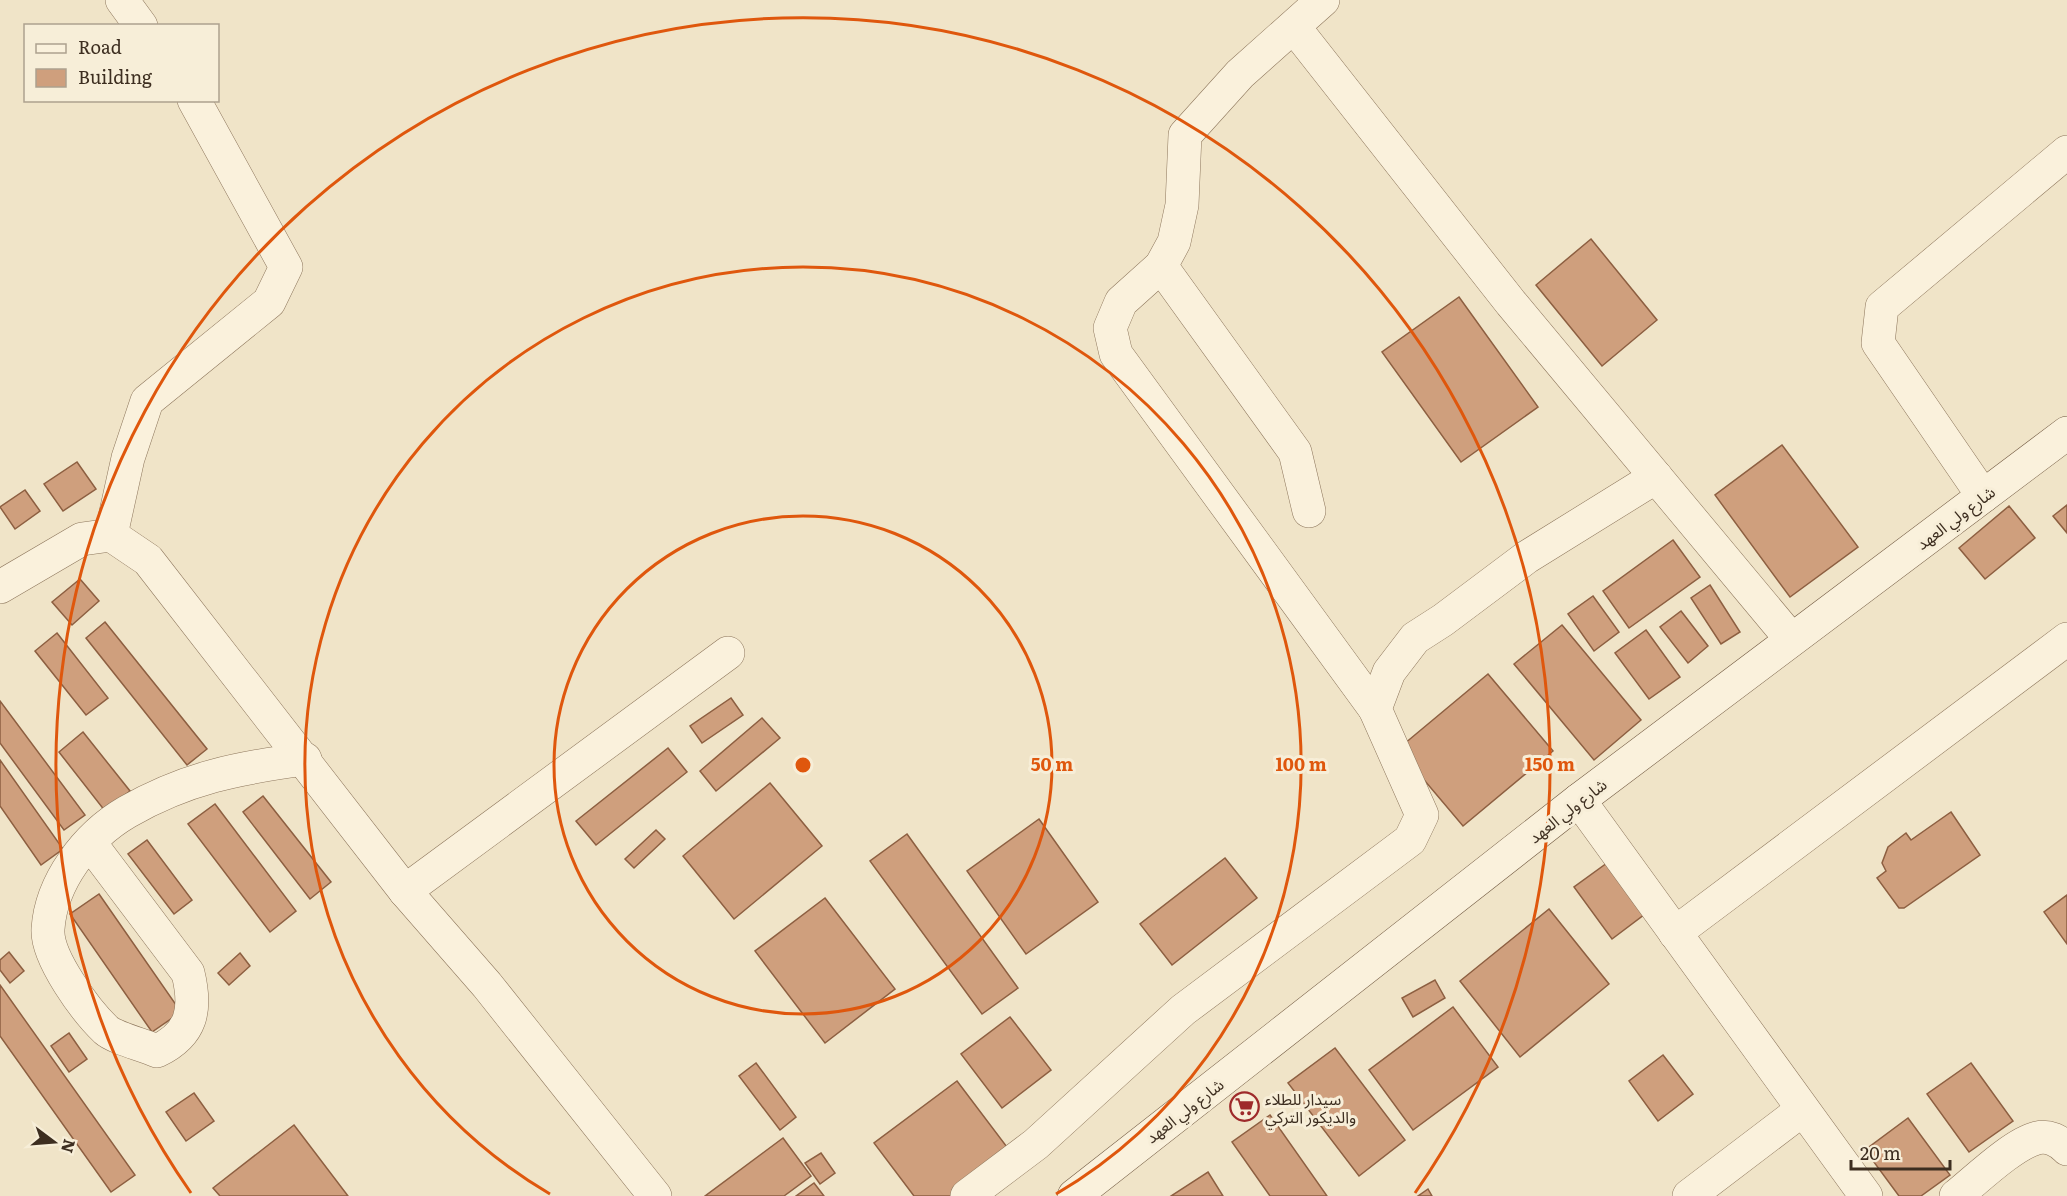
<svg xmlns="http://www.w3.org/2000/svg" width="2067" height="1196" font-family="Literata,'Noto Sans Arabic',serif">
<rect width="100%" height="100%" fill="#f0e4c8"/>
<g fill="#cf9f7d" stroke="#8d5f41" stroke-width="1.5">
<path d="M1591,239L1657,320L1602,366L1536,285Z"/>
<path d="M1459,297L1538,407L1461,462L1382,352Z"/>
<path d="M1782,445L1858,547L1790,597L1715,495Z"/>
<path d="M77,462L96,489L63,511L44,484Z"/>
<path d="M25,490L40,511L15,529L0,507Z"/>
<path d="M2067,505V533L2053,516Z"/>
<path d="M2009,506L2035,538L1985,579L1959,548Z"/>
<path d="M1673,540L1700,577L1629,628L1603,591Z"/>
<path d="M80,579L99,601L72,625L52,602Z"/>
<path d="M1710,585L1740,632L1721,644L1691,598Z"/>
<path d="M1593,596L1619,632L1594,651L1568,614Z"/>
<path d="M1681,611L1708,646L1688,663L1660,627Z"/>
<path d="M105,622L207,749L187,765L86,638Z"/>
<path d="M1562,625L1641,720L1594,760L1514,664Z"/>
<path d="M1646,630L1680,677L1649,699L1615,653Z"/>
<path d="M57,633L108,698L86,715L35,651Z"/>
<path d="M1488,674L1553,751L1463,826L1398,749Z"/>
<path d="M731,698L743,715L702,743L690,726Z"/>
<path d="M0,701L85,815L64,830L0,743Z"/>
<path d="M762,718L780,738L716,791L700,771Z"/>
<path d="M83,732L130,791L105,811L59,752Z"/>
<path d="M668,748L687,772L596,845L576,821Z"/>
<path d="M0,760L63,849L41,865L0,806Z"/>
<path d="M770,783L822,846L734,919L683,856Z"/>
<path d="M263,796L331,882L310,899L243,812Z"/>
<path d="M215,804L296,911L270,932L188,824Z"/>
<path d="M1951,812L1980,855L1904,908H1899L1877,878L1886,871L1882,863L1888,847L1906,833L1911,840Z"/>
<path d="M1039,819L1098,902L1026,954L967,871Z"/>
<path d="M656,830L665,839L634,868L625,859Z"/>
<path d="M907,834L1018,988L982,1014L870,861Z"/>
<path d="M147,840L192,900L174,914L128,854Z"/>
<path d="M1225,858L1257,898L1172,965L1140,924Z"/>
<path d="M1607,863L1645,914L1612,939L1574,887Z"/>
<path d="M99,894L181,1012L152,1032L70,914Z"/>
<path d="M2067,895V944L2044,912Z"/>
<path d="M825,898L895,989L825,1043L755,951Z"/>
<path d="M1549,909L1609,984L1520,1057L1460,981Z"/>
<path d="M9,952L24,971L10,983L0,970V960Z"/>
<path d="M240,953L250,966L229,985L218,973Z"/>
<path d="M1435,980L1445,998L1413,1017L1402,998Z"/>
<path d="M0,985L135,1175L111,1192L0,1036Z"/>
<path d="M1453,1007L1498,1067L1413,1130L1369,1070Z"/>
<path d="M1010,1017L1051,1070L1002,1108L961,1054Z"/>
<path d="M69,1033L87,1059L69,1072L51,1046Z"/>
<path d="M1335,1048L1405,1140L1359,1176L1288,1083Z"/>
<path d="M1663,1055L1693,1094L1658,1121L1629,1081Z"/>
<path d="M756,1063L796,1117L780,1130L739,1076Z"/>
<path d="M1971,1063L2013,1121L1969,1152L1927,1094Z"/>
<path d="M957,1081L1010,1151L951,1196H914L874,1143Z"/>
<path d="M194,1093L214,1121L186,1141L166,1112Z"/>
<path d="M1270,1115L1327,1196H1270L1232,1142Z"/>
<path d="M1908,1118L1950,1175L1921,1196H1899L1865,1150Z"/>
<path d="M294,1125L348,1196H220L213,1188Z"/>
<path d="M783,1138L811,1176L784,1196H705Z"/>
<path d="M821,1153L835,1173L820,1184L805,1163Z"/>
<path d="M1208,1172L1223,1196H1171Z"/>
<path d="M814,1183L824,1196H796Z"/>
<path d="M1428,1189L1432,1196H1418Z"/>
</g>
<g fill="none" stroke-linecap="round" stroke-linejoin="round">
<defs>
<g id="minor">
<path d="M122,0L141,26"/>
<path d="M1294,27L1511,303L1791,639"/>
<path d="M1161,266L1121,302L1110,328L1116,354L1375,709"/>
<path d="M1983,496L1878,343L1882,307L2067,152"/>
<path d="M1309,511L1295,452L1161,266L1174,242L1182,205L1185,135L1240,74L1323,0"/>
<path d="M111,535L128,458L147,401L269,302L286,267L194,100"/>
<path d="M0,587L82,539L111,535L148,560L405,891L487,985L655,1196"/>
<path d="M1579,800L1866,1196"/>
<path d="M90,843L188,973C197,1010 192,1034 157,1051C144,1045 115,1038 106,1030C86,1011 46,957 48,929C51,882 86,836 127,812C186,778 238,768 305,759"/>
<path d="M405,891L728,653"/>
<path d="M1675,933L2067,639"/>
<path d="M967,1196L1036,1144L1183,1010L1410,840L1422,815L1375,709L1389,672L1415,638L1443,620L1527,557L1656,477"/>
<path d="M1689,1196L1802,1110"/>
<path d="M1956,1196C1976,1180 2013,1144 2037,1138C2048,1135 2060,1141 2067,1149"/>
</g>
<path id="secondary" d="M1074,1196L1579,800L2067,433"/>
</defs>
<use href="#minor" stroke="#8d765c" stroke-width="34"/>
<use href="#secondary" stroke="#6f573f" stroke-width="34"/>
<use href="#minor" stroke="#faf1dc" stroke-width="33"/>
<use href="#secondary" stroke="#faf1dc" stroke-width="33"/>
</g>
<g fill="none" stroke="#df570d" stroke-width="3">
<circle cx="803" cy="765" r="249"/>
<path d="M550 1194A498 498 0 1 1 1056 1194"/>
<path d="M191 1193A747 747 0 1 1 1415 1193"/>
</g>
<defs>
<symbol id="supermarket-ring" viewBox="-11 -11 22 22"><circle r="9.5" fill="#f7eed8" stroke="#9e2a2b" stroke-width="1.5"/><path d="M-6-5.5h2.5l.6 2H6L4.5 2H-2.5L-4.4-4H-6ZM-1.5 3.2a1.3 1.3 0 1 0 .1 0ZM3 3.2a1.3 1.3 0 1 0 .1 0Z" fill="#9e2a2b"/></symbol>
</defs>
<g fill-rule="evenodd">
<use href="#supermarket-ring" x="1228" y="1090" width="33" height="33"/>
</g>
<g text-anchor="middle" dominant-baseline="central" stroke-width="6" stroke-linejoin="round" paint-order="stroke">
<g font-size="16" fill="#3d2e20" stroke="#f7eed8">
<text transform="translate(1955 517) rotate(-37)">شارع ولي العهد</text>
<text transform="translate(1567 810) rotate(-38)">شارع ولي العهد</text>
<text transform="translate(1184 1110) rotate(-38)">شارع ولي العهد</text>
</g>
<g font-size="16" fill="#3d2e20" stroke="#f7eed8" text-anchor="start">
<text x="1265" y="1098">سيدار للطلاء<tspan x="1265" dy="18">والديكور التركي</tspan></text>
</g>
</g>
<circle cx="803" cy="765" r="9" fill="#df570d" stroke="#f7eed8" stroke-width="3"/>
<g font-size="18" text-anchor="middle" font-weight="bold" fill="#df570d" stroke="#f7eed8" stroke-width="6" stroke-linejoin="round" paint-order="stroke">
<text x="1052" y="771">50 m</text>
<text x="1301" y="771">100 m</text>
<text x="1550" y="771">150 m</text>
</g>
<rect x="24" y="24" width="195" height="78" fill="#f7eed8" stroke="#ada18e" stroke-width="1.5"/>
<rect x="36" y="44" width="30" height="9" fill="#faf1dc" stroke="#ada18e" stroke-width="1.5"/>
<text x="78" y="54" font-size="18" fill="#3d2e20">Road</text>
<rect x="36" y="69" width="30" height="18" fill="#cf9f7d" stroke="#ada18e" stroke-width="1.5"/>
<text x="78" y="84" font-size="18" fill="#3d2e20">Building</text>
<g transform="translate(54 1142) rotate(106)" stroke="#f7eed8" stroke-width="4.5" paint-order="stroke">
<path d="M0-4.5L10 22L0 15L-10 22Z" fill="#3d2e20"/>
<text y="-9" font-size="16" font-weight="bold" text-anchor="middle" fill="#3d2e20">N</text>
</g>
<path d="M1851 1160v9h99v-9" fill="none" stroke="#3d2e20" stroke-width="3"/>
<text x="1860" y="1160" font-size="18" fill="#3d2e20" stroke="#f7eed8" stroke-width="4.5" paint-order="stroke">20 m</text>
</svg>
